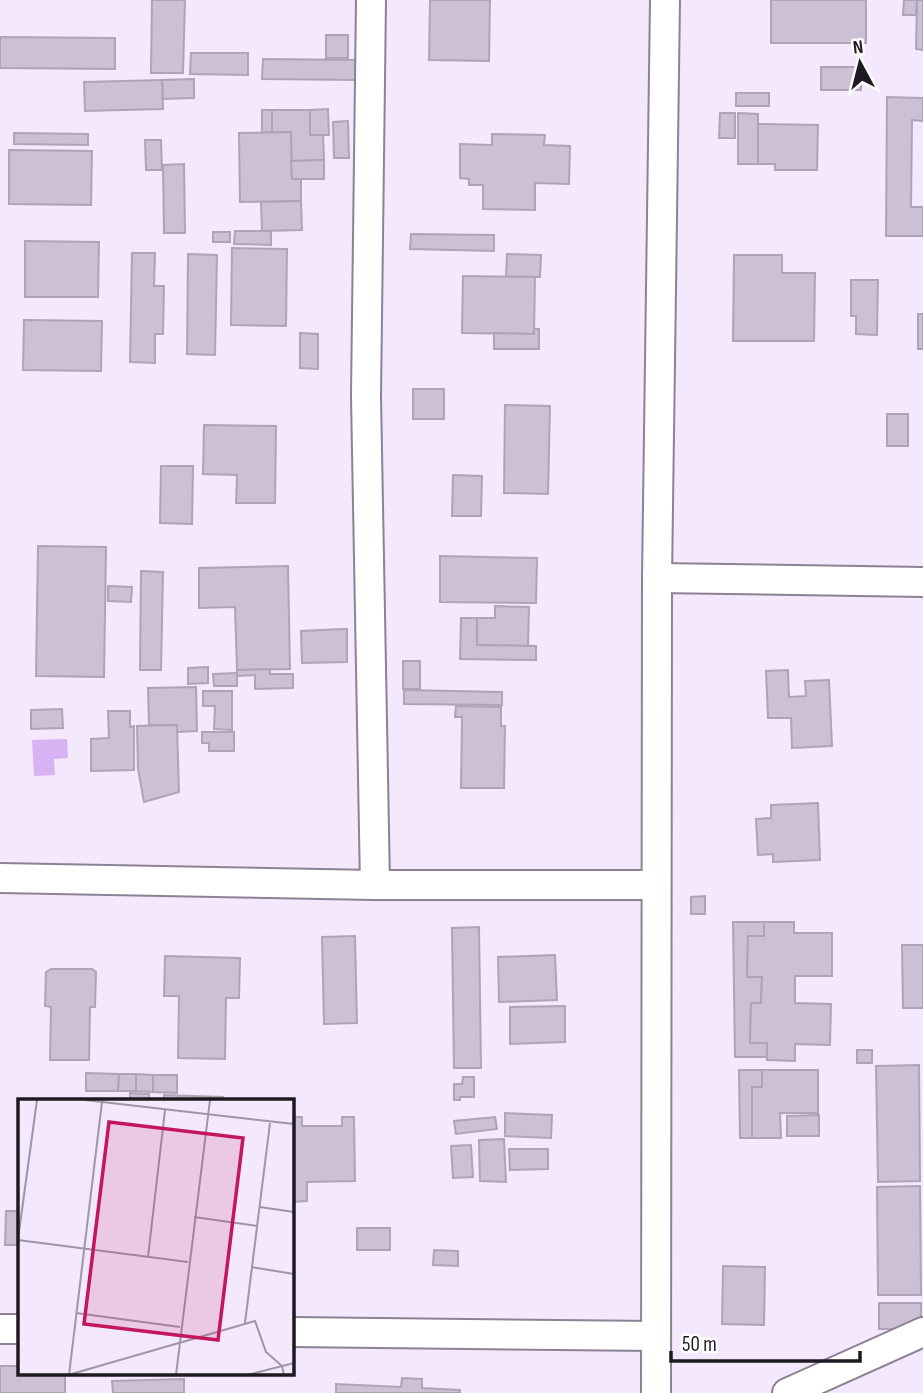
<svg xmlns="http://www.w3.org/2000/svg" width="923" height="1393" font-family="'Sofia Sans Condensed',sans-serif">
<rect width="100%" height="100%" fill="#f3e8fc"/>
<path fill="#d7b3f4" d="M67,739L68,758L54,759L55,775L34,776L32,740Z"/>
<g fill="#cbc0d4" stroke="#aea4b6" stroke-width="2">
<path d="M152,0H185L183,73H151Z"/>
<path d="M430,0H490L489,61L429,60Z"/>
<rect x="771" y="0" width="95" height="43"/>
<path d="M904,0H917L916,15H903Z"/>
<path d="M917,0H923V50L916,49Z"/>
<rect x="326" y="35" width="22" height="23"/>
<path d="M0,37L115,38V69L0,68Z"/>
<path d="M191,53H248V75L190,74Z"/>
<path d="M263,59L360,60L359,80L262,79Z"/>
<rect x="821" y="67" width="40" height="23"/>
<path d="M194,79V98L163,99L162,80Z"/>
<path d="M162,80L163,109L85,111L84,82Z"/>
<rect x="736" y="93" width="33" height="13"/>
<path d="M887,97L923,98V121L912,120L911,207H923V236H886Z"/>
<path d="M328,109L329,135H310V110Z"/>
<path d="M262,110H272V132L262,133Z"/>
<path d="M272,110H310V135H323L324,160L291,161V132H272Z"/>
<path d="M720,113H735V138H719Z"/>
<path d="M738,113L758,114V164H738Z"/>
<path d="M348,121L349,158H334L333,122Z"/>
<path d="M758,124L818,125L817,170H775V164H758Z"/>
<path d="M291,132L292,179H301V201L240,202L239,133Z"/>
<path d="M14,133L88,134V145L14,144Z"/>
<path d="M492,134L545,135L544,145L570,146L569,184L535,183V210L483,209V185H469V179L460,178V144L492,145Z"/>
<path d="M145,140H161L162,170H146Z"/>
<path d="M9,150L92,151L91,205L9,204Z"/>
<path d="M324,160V179H292L291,161Z"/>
<path d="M184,164L185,233H164L163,165Z"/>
<path d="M301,201L302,230L262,231L261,202Z"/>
<path d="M235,231H271V245L234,244Z"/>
<rect x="213" y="232" width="17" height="10"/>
<path d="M411,234L494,235V251L410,249Z"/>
<path d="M25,241L99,242L98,297H25Z"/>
<path d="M232,248L287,249L286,326L231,325Z"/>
<path d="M132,253H155L154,286H164L163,334H155V363L130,362Z"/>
<path d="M188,254L217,255L215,355L187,354Z"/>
<path d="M507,254L541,255L540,277H506Z"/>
<path d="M734,255H782V273H815L814,341H733Z"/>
<path d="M463,276L535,277L534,334L462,333Z"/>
<path d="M851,280H878L877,335L856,334V316H851Z"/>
<rect x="918" y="314" width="5" height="35"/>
<path d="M24,320L102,321L101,371L23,370Z"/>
<path d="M534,329H539V349H494V333L534,334Z"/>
<path d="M300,333L318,334V369L300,368Z"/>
<rect x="413" y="389" width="31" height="30"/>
<path d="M505,405L550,406L548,494L504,493Z"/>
<rect x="887" y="414" width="21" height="32"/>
<path d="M204,425L276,426L275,503H236L237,475L203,474Z"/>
<path d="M161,466H193L192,524L160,523Z"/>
<path d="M453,475L482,476L481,516H452Z"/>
<path d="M38,546L106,547L104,677L36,676Z"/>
<path d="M440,556L537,558L536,603L440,602Z"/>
<path d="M288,566L290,669L237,670L235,607L199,608V568Z"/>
<path d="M141,571L163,572L161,670H140Z"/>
<path d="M108,586L132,587L131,602L108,601Z"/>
<path d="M495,606L529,607L528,646L477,645V618H495Z"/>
<path d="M461,618H477V645L536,646V660L460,659Z"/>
<path d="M342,629H347V662L302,663L301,631Z"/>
<rect x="403" y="661" width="17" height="28"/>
<path d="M208,667V683L188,684V668Z"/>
<path d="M270,669V674H293V688L255,689V675L237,676V670Z"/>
<path d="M788,670L789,697L806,696L805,681L829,680L832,746L792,748L791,718H768L766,671Z"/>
<path d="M237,673V686H214L213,674Z"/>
<path d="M196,687L197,731L177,732V725H149L148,688Z"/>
<path d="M404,690L502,692V705L404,704Z"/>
<path d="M203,691H232V730L214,729L215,706H203Z"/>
<path d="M456,706L501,707V726H505L504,788H461L462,717H455Z"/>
<path d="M62,709L63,728L31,729V710Z"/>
<path d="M108,711H130V727L134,726V770L91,771V739L109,738Z"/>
<path d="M177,725L179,792L144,802L138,769L137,726Z"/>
<path d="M202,732H234V751H209V743H202Z"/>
<path d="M818,803L820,860L773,862V854L758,855L756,819L771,818V805Z"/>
<path d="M705,896V914H691V897Z"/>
<path d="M733,922H764V936H748L747,977H762L761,1003H751L750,1043H767V1057H735Z"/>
<path d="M764,922H794V933H832V976H795V1003L831,1004L830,1045L795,1044V1061L767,1060V1043H750L751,1003H761L762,977H747L748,936H764Z"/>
<path d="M479,927L481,1068H454L452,928Z"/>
<path d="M355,936L357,1023L324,1024L322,937Z"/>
<path d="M902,945H923V1008H903Z"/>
<path d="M555,955L557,1000L499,1002L498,957Z"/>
<path d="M165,956L240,958L239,998H226L225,1059L178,1058L179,996H164Z"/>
<path d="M51,969H92L96,972L95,1007H90L89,1060H50L51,1007L45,1006L46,972Z"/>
<path d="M565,1006V1042L510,1044V1007Z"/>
<rect x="857" y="1050" width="15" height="13"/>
<path d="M919,1065L920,1181L878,1182L876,1066Z"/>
<path d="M739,1070H762V1087H752V1138H740Z"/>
<path d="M762,1070H818V1113H780L781,1138H752V1087H762Z"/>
<path d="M86,1073L119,1074L118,1091H86Z"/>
<path d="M119,1074H136V1091H118Z"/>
<path d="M136,1074L153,1075V1092L136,1091Z"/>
<path d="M153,1075H177V1093L153,1092Z"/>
<path d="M463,1077H474V1097H460V1100H454V1084H462Z"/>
<path d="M130,1093L149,1094V1101H130Z"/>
<path d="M164,1095L223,1097V1101H164Z"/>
<path d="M505,1113L552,1115L551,1138L505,1136Z"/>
<path d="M819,1115V1136H787V1116Z"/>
<path d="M292,1117H302V1126H342V1117H354L355,1181L307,1182V1201L292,1202Z"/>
<path d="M495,1117L497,1129L456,1134L454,1121Z"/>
<path d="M504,1139L506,1182L480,1181L479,1140Z"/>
<path d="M471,1145L473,1177L453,1178L451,1146Z"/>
<path d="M509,1149H548V1169L510,1170Z"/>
<path d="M920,1186L921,1295H878L877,1187Z"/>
<path d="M6,1211H19V1245H5Z"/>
<rect x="357" y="1228" width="33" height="22"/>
<path d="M434,1250L458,1251V1266L433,1265Z"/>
<path d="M723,1266L765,1267L764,1325L722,1324Z"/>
<path d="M879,1303H921V1317L894,1329H879Z"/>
<path d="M0,1366H19V1374H65V1393H0Z"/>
<path d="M402,1378L422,1379V1388L460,1390V1393H336V1384L401,1387Z"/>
<path d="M184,1379V1393H113L112,1381Z"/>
</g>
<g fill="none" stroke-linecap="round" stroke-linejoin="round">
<defs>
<g id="street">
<path d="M371,0L366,396L375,885"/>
<path d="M657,578L923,582"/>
<path d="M0,878L375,885H655"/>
<path d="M0,1329H19"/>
<path d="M292,1332L655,1336"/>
<path d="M656,1393L657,578L665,0"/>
<path d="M787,1393L923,1332"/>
</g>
</defs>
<use href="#street" stroke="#8c8294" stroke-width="32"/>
<use href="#street" stroke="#fff" stroke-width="28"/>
</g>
<g transform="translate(18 1099)">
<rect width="276" height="276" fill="#f3e8fc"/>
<path fill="none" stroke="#9e96a4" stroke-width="2" d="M67,1L276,25M242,108L276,113M176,118L240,127M0,140L19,1M0,141L170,163M130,158L147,11M233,168L276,175M58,214L162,228M227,224L252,24M50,276L237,222L248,253L264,267L266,276M51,276L84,3M158,276L192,1M229,276L276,264"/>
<path fill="#c2185b" fill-opacity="0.15" stroke="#c2185b" stroke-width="3.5" d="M91,23L225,39L200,241L66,225Z"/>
<rect width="276" height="276" fill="none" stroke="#1e1a21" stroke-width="3.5"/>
</g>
<g transform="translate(860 63) rotate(353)" stroke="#ffffff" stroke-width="5" paint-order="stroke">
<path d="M0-5L12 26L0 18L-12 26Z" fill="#1e1a21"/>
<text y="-10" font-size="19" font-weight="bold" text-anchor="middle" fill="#1e1a21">N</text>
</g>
<path d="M671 1351v10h189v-10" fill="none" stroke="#1e1a21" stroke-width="3.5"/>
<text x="682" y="1351" font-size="21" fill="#1e1a21" stroke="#ffffff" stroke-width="5" paint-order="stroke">50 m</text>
</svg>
